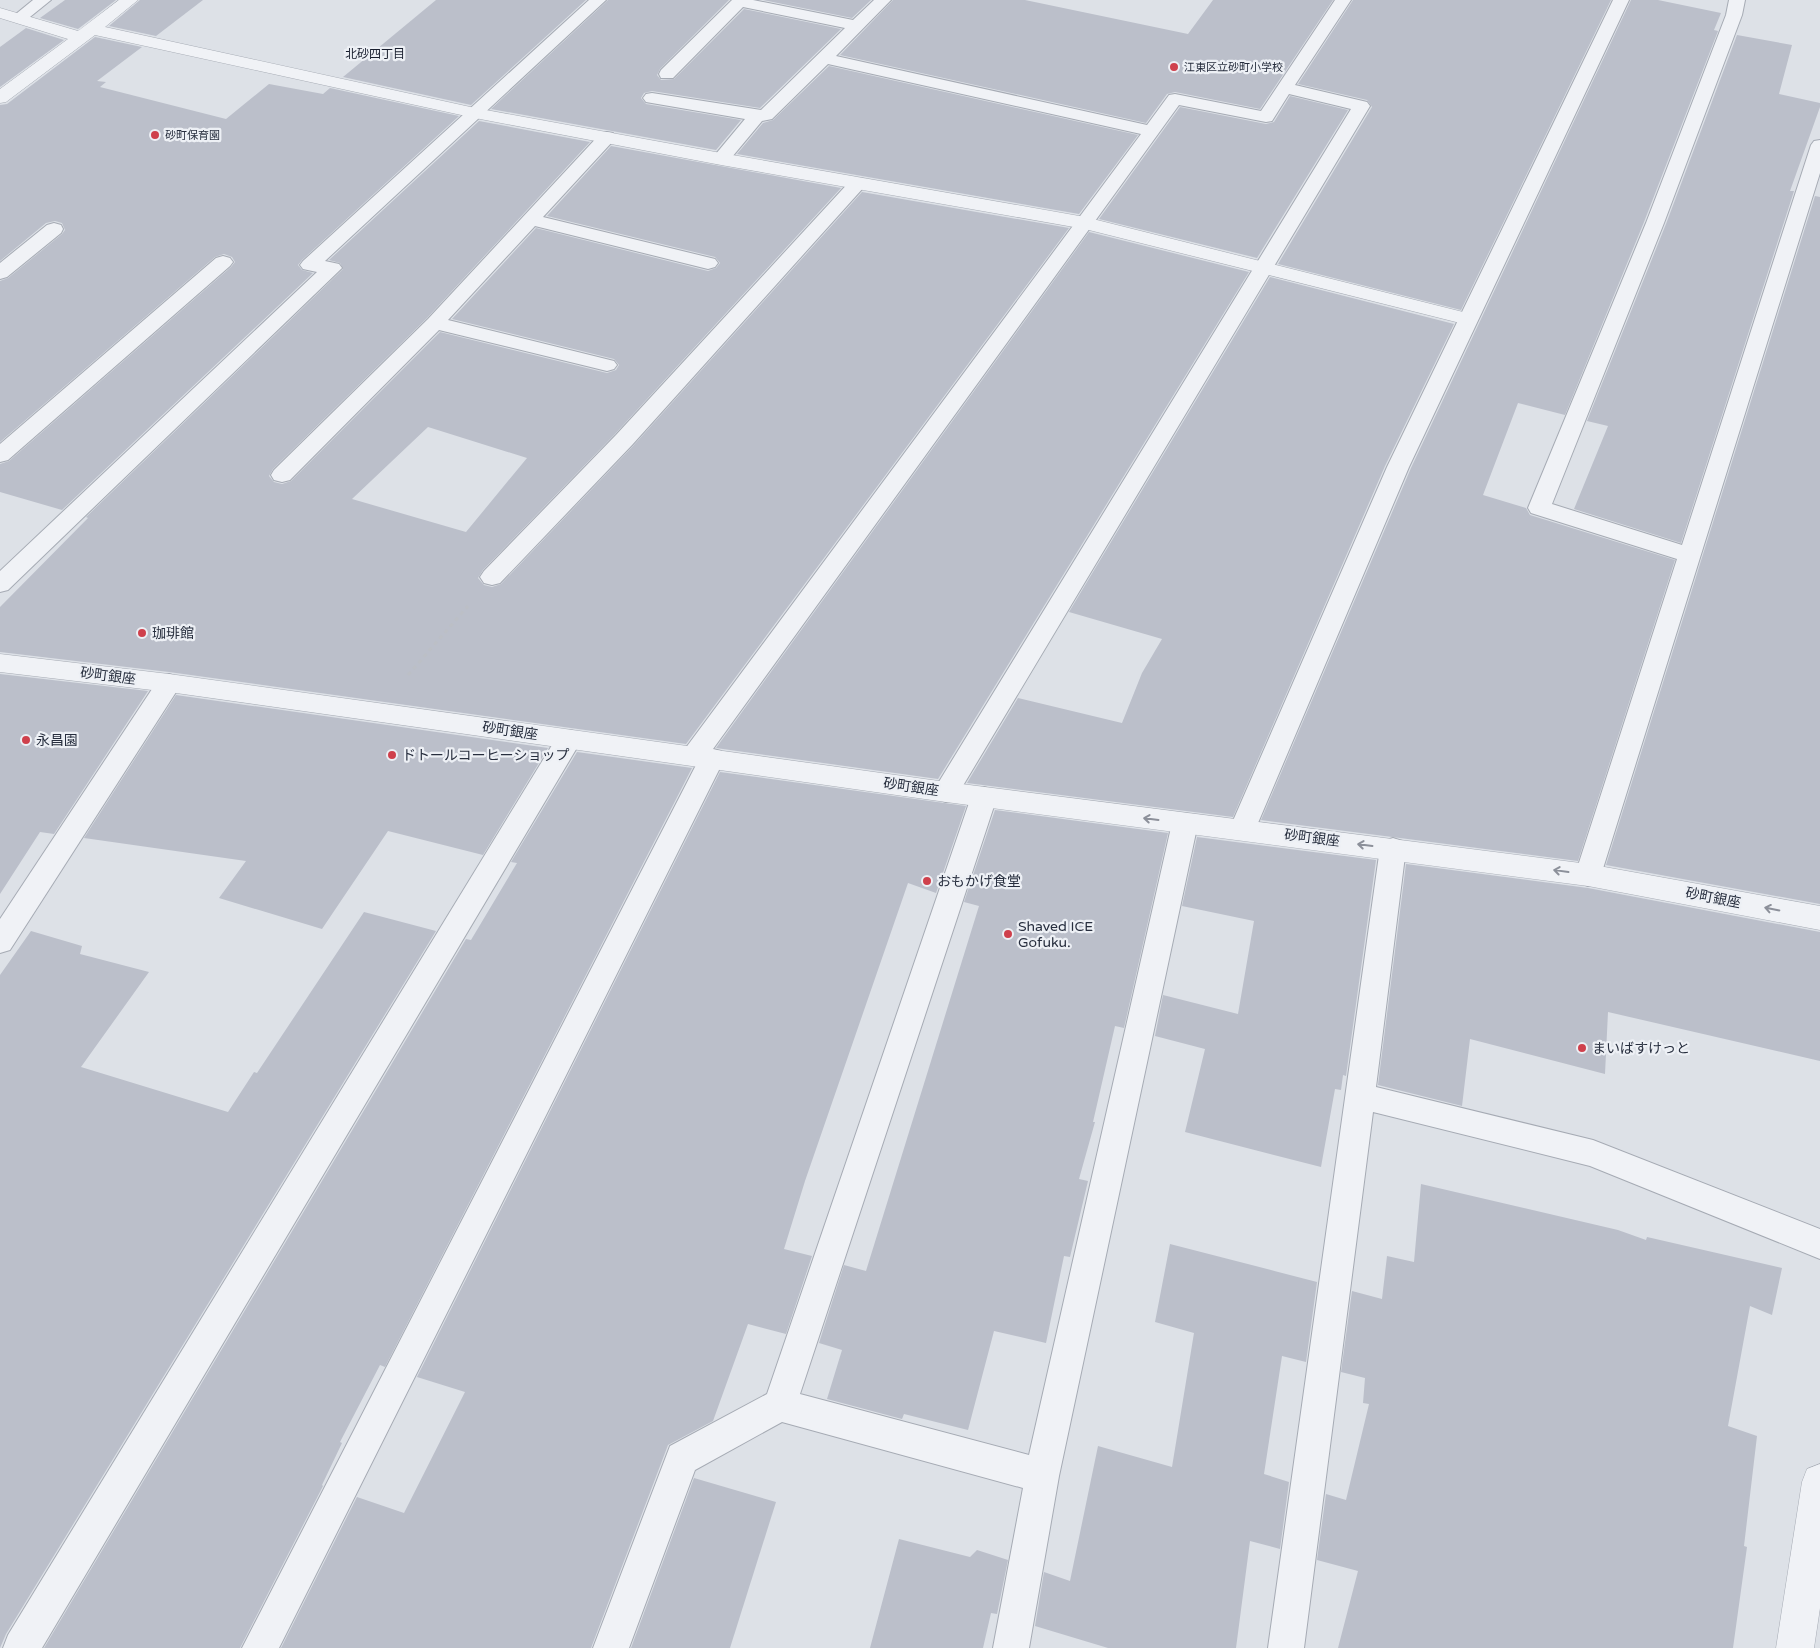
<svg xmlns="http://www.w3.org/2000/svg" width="1820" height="1648" font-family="'Varela Round','Noto Sans JP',sans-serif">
<rect width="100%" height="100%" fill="#dde1e7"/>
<g fill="#bbbfca" fill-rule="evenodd">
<path d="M65,0H116L78,29L40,18Z"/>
<path d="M140,0H203L156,36L109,26Z"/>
<path d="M436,0H586L471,105L343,77Z"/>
<path d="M608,0H729L660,69L657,75L661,80L674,79L744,9L841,29L760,108L652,91L644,93L641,98L646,104L741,120L716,150L491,109Z"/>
<path d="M763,0H871L852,18Z"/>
<path d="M893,0H1025L1188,34L1213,0H1333L1260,109L1175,92L1167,94L1146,123L840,55Z"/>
<path d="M1353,0H1611L1461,310L1278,264L1372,107L1367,100L1298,84Z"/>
<path d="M1631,0H1658L1721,13L1714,30L1718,31L1644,222L1565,415L1518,403L1483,495L1526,508L1530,515L1675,560L1578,861L1261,820L1411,468Z"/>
<path d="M26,28L64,40L0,87V47Z"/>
<path d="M1737,35L1792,45L1779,94L1820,103V107L1790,191H1794L1681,543L1574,509L1608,426L1587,421L1666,224Z"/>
<path d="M95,37L142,47L97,81L106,82L100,87L226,119L269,84L323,94L330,88L459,116L302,260L298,265L302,270L313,273L62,510L0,492V464L9,461L231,267L235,262L232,257L224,254L215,257L0,442V281L8,278L62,234L65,230L62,223L55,221L46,223L0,261V105L7,104Z"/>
<path d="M829,66L1138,135L1079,214L737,154L763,123L773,120Z"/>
<path d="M1290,96L1348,110L1257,258L1099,219L1180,107L1266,124L1274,122Z"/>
<path d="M479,121L590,142L427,318L273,469L269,476L274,482L282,484L291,481L440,332L607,373L616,370L619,365L614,359L452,319L536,228L708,271L716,268L720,263L715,257L547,216L611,146L841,188L615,434L483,570L478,578L484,585L492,587L501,584L633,446L862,192L1069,228L686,744L169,672L0,652V607L88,518L86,517L343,269L340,263L329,260ZM428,427L527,458L466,532L352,499Z"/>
<path d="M1815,196L1820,197V904L1606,865Z"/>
<path d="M1089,232L1249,272L938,779L716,748Z"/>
<path d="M1270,277L1454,324L1385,466L1233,817L967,783L1018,698L1122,723L1142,673L1162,639L1069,612Z"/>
<path d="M0,674L148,691L54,834L40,832L0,894Z"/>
<path d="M176,695L548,748L483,855L388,831L322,929L219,898L246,861L84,838Z"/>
<path d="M577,752L692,768L385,1367L380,1365L340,1442L342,1443L322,1485L323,1486L240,1648H44L466,939L471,940L517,863L511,862Z"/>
<path d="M720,772L966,806L936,893L908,883L805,1181L784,1249L812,1256L786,1334L748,1324L713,1421L668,1445L591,1648H281L357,1497L404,1513L465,1392L417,1377Z"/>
<path d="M995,810L1168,833L1124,1028L1115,1026L1093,1122H1095L1079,1179L1088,1181L1070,1257L1064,1256L1046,1343L994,1331L968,1430L904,1414L902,1419L827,1399L842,1350L819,1343L844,1265L866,1271L979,906L964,902Z"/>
<path d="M1197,837L1376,860L1346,1076L1343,1075L1341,1090L1335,1089L1321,1167L1185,1132L1205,1049L1155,1036L1163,995L1238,1014L1254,921L1182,906Z"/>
<path d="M1406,864L1588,888L1820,932V1061L1608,1012L1605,1074L1470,1039L1462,1106L1378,1085Z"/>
<path d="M364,912L436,931L6,1634L0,1648V975L31,931L82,946L80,954L149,972L81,1067L228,1112L254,1072L257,1073Z"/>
<path d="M1421,1184L1618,1230L1646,1240L1647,1237L1782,1268L1772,1315L1750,1306L1728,1426L1757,1436L1744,1546L1747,1547L1733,1648H1338L1358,1571L1317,1560L1326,1494L1346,1500L1369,1404L1363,1403L1365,1378L1341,1372L1352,1291L1382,1299L1387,1256L1414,1262Z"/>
<path d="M1170,1244L1317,1282L1306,1362L1282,1356L1264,1474L1289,1482L1280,1549L1250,1541L1236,1648H1108L1035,1626L1044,1572L1070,1581L1098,1446L1172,1467L1194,1333L1155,1322Z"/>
<path d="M694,1478L776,1502L730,1648H631Z"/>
<path d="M899,1539L970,1557L977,1550L1008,1560L997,1614L991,1613L983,1648H870Z"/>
</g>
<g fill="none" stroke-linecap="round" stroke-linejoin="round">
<defs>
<g id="lane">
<path d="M33,0H51L25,21H13L11,18Z"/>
<path d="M589,0H606L325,261L339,264L342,268L8,590L0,592V571L317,272L303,269L300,265L303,261Z"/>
<path d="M732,0H753L853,20L874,0H891L836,56L1147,125L1169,95L1175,94L1261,111L1335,0H1351L1295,85L1367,102L1370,106L955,799L946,802L937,799L933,792L937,785L1351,109L1289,94L1272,121L1266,122L1179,105L713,749L721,751L725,758L279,1648H242L696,765L685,763L681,756L685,749L1141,134L828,64L772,119L762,121L727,163L721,164L715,163L712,159L715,155L745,119L646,102L643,98L646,94L652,93L761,110L845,28L743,7L673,78H661L659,74L661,70Z"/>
<path d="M1613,0H1629L1409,467L1255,830L1251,837L1242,840L1233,837L1229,830L1387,467Z"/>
<path d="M1729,0H1745L1742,15L1664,223L1552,504L1682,545L1811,145L1814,141L1820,140V173L1601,875L1598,882L1588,886L1578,882L1575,875L1677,559L1531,513L1528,508L1646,223L1726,15Z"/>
<path d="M607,132L613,133L616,137L613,141L543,217L715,259L718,263L715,267L708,269L535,226L448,320L614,361L617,365L614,369L607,371L439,330L290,480L282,482L274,480L271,475L274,470L428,319L601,133Z"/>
<path d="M858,178L864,179L867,183L864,187L632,445L500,583L492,585L484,583L480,577L484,571L616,435L852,179Z"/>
<path d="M54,223L61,225L63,229L61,233L7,277L0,279V263L47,225Z"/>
<path d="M223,256L230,258L233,262L230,266L8,460L0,462V444L216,258Z"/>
<path d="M169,674L178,677L181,683L178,689L10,950L0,953V919L160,677Z"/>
<path d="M569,730L578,732L582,739L578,746L42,1648H3L8,1635L560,732Z"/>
<path d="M984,787L993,790L997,797L800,1394L1029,1455L1172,823L1176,816L1185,813L1194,816L1198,823L1059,1476L1029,1648H993L1023,1488L782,1422L695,1470L629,1648H593L670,1446L767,1394L971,797L975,790Z"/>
<path d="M1393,838L1402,841L1406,848L1376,1087L1593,1140L1820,1229V1259L1590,1166L1373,1112L1304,1648H1268L1380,848L1384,841Z"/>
</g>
<g id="street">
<path d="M119,0H138L105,27L475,108L721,153L1085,217L1475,315L1478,319L1475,323L1468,325L1085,229L721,165L475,118L95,35L6,102L0,103V89L68,39L0,18V8L78,31Z"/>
<path d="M0,654L169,674L946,782L1588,864L1820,906V930L1588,886L946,802L169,692L0,672Z"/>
<path d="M1820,1464V1608L1814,1648H1776L1802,1482L1807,1469Z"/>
</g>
</defs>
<use href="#lane" stroke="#a6abb4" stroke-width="2"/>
<use href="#street" stroke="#a6abb4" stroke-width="1"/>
<path stroke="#bcbfc6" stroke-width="3" stroke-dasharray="4 4" stroke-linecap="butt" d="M408,675L468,606"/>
<use href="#lane" fill="#f0f2f6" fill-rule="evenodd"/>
<use href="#street" fill="#f0f2f6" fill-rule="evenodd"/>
</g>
<defs><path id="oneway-shaft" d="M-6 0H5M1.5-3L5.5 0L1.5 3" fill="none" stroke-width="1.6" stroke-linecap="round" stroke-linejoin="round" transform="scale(1.25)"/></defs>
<g stroke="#8c909a">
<use href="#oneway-shaft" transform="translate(1151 819) rotate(-173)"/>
<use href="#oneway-shaft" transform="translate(1365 845) rotate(-173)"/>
<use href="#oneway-shaft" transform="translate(1561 871) rotate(-172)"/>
<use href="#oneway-shaft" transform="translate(1772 909) rotate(-169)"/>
</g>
<g fill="#cf404c" stroke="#edf0f5" stroke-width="2">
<circle cx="1174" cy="67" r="5"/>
<circle cx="155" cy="135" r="5"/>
<circle cx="142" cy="633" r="5"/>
<circle cx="26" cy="740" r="5"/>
<circle cx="392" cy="755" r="5"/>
<circle cx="927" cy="881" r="5"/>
<circle cx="1008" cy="934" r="5"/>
<circle cx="1582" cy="1048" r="5"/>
</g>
<g text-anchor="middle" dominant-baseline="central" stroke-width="4.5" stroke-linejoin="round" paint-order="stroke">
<g font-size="11" fill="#272e3e" stroke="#edf0f5" text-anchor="start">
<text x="1184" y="67">江東区立砂町小学校</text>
<text x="165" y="135">砂町保育園</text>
</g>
<g font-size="12" fill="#191f2f" stroke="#edf0f5">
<text x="375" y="54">北砂四丁目</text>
</g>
<g font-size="14" fill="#272e3e" stroke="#edf0f5" text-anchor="start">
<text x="152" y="633">珈琲館</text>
<text x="36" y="740">永昌園</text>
<text x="402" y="755">ドトールコーヒーショップ</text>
<text x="937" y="881">おもかげ食堂</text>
<text x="1018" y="926">Shaved ICE<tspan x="1018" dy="16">Gofuku.</tspan></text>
<text x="1592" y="1048">まいばすけっと</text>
</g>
<g font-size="14" fill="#272e3e" stroke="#edf0f5">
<text transform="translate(108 676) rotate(7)">砂町銀座</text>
<text transform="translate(510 731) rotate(8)">砂町銀座</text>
<text transform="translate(911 787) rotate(8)">砂町銀座</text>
<text transform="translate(1312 838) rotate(7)">砂町銀座</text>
<text transform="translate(1713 898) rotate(11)">砂町銀座</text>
</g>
</g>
</svg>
